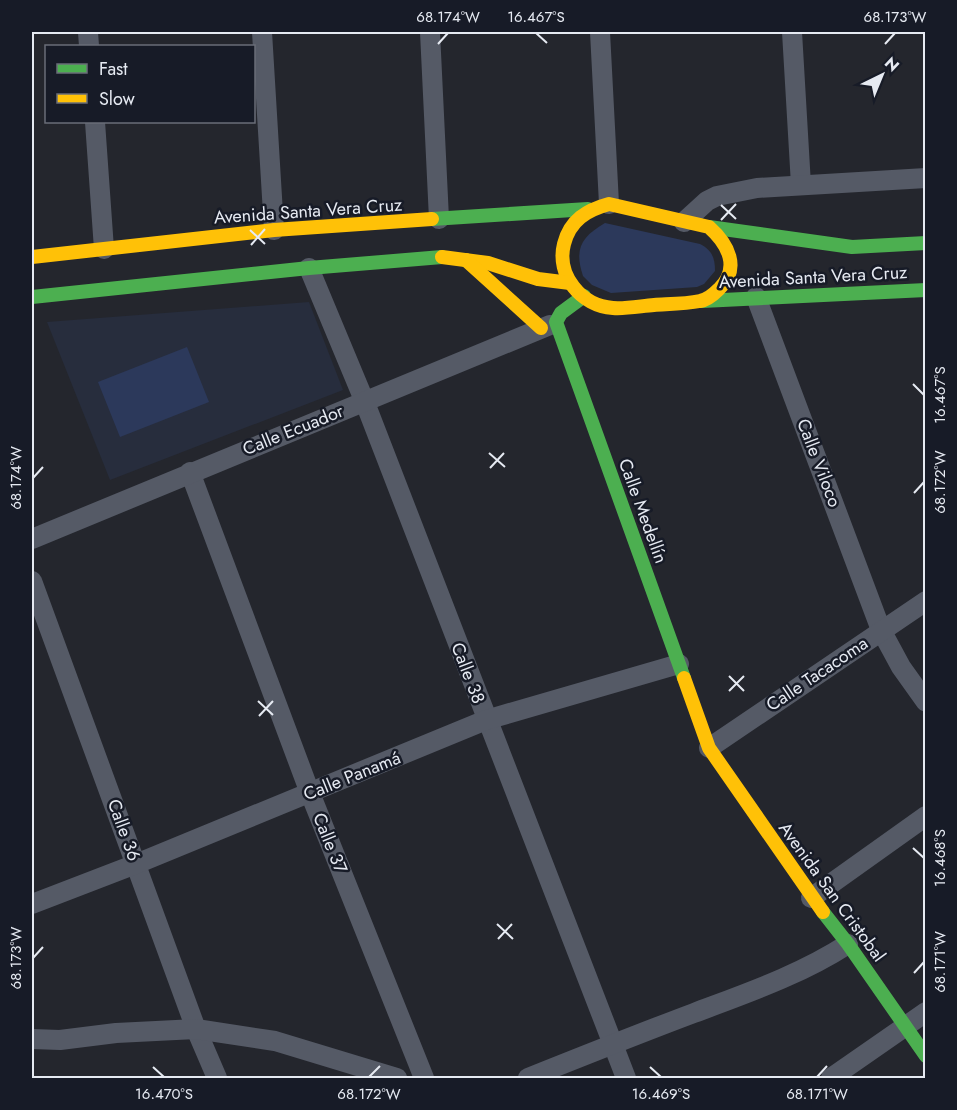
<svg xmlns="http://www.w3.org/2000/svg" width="957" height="1110" font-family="Jost,sans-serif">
<rect width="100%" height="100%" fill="#24262d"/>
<path fill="#272d3d" d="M309,302L343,390L110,480L47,322Z"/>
<g fill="#2c395b">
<path d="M605,223L700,244C712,250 715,258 715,271L704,284L697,287L611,293L592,285L583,276C574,249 581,237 605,223Z"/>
<path d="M187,347L209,402L120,437L98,382Z"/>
</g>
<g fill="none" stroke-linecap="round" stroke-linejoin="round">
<g stroke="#555a66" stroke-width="20">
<path d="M88,32L89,46"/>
<path d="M262,32L274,230"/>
<path d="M430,32L439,219"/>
<path d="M600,32L609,204"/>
<path d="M792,32L801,185"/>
<path d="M95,122L104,249"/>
<path d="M684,222L707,201L717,196L757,188L926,178"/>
<path d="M309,268L364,400L626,1078"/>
<path d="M756,297L881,630L901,667L926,702"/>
<path d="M190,472L310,793L424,1078"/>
<path d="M32,539L550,325"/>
<path d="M32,581L196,1029L217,1078"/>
<path d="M709,748L926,601"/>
<path d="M811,898L926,816"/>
<path d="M32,904L136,864L486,720L679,664"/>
<path d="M32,1039L60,1040L116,1033L196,1029L275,1041L397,1078"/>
<path d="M528,1078C583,1056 638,1034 694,1013C747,993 800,975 848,944"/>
<path d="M831,1078L926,1012"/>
</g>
<g stroke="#4caf50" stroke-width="14">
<path d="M432,219L588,209"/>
<path d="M709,227L852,247L926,243"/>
<path d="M584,296L561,313L556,322L684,678"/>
<path d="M32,297L309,268L442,257"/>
<path d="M702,301L926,290"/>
<path d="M823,912L848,944L926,1056"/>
</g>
<g stroke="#ffc107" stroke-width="14">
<path d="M609,204L709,227C728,244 741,268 719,289C714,294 707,300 700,301C685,304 669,304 654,305C641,306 626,309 613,308C581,306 556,275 564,244C570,220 587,210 609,204Z"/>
<path d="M32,257L274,230L432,219"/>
<path d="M442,257L488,263L538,279L570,283"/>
<path d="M466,260L541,328"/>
<path d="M684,678L709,748L823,912"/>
</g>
</g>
<path fill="none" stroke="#e6eaf2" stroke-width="2" d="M536,33L547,43M438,44L448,33M885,44L895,33M721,205L736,219M721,220L736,204M250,230L265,244M251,245L265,229M913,384L924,395M489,453L505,467M490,468L504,453M33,478L43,467M914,493L924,482M729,676L744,691M729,691L744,676M258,701L273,715M259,716L273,701M913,848L924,858M497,924L513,939M498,939L512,924M33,958L43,947M914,973L924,962M153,1067L164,1077M650,1067L661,1077M369,1077L380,1066M817,1077L827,1066"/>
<g text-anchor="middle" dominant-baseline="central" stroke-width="5" stroke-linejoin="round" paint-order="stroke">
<g font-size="18" fill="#e6eaf2" stroke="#171b27">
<text transform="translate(308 211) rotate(-4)">Avenida Santa Vera Cruz</text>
<text transform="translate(813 277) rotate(-3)">Avenida Santa Vera Cruz</text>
<text transform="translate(293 430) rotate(-22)">Calle Ecuador</text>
<text transform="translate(819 463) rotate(69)">Calle Viloco</text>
<text transform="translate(643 511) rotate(70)">Calle Medellín</text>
<text transform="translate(468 673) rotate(69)">Calle 38</text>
<text transform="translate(817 674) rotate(-34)">Calle Tacacoma</text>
<text transform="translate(352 776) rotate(-22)">Calle Panamá</text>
<text transform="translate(124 830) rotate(70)">Calle 36</text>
<text transform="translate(330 843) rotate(68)">Calle 37</text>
<text transform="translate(832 892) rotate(54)">Avenida San Cristobal</text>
</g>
</g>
<rect width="957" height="1110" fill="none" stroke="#171b27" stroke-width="66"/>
<rect x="45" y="45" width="210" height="78" fill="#171b27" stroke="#6a6e78" stroke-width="1.5"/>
<rect x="57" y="64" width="30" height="9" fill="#4caf50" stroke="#6a6e78" stroke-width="1.5"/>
<text x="99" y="75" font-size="18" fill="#e6eaf2">Fast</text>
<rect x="57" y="94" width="30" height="9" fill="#ffc107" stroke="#6a6e78" stroke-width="1.5"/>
<text x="99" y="105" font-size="18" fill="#e6eaf2">Slow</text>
<g transform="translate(882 75) rotate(43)" stroke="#171b27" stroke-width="4.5" paint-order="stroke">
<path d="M0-4.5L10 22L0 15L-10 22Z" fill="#e6eaf2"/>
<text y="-9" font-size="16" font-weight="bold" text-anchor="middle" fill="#e6eaf2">N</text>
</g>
<rect x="33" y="33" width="891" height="1044" fill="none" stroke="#e6eaf2" stroke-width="2"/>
<g font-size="15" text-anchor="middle" fill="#e6eaf2">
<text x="448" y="22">68.174°W</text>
<text x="536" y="22">16.467°S</text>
<text x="895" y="22">68.173°W</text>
<text transform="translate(940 395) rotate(-90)" y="5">16.467°S</text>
<text transform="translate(16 478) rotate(-90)" y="5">68.174°W</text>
<text transform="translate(940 482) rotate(-90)" y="5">68.172°W</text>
<text transform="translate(940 858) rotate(-90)" y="5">16.468°S</text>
<text transform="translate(16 958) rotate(-90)" y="5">68.173°W</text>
<text transform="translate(940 962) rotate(-90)" y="5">68.171°W</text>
<text x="164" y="1099">16.470°S</text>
<text x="369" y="1099">68.172°W</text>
<text x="661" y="1099">16.469°S</text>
<text x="817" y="1099">68.171°W</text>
</g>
</svg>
